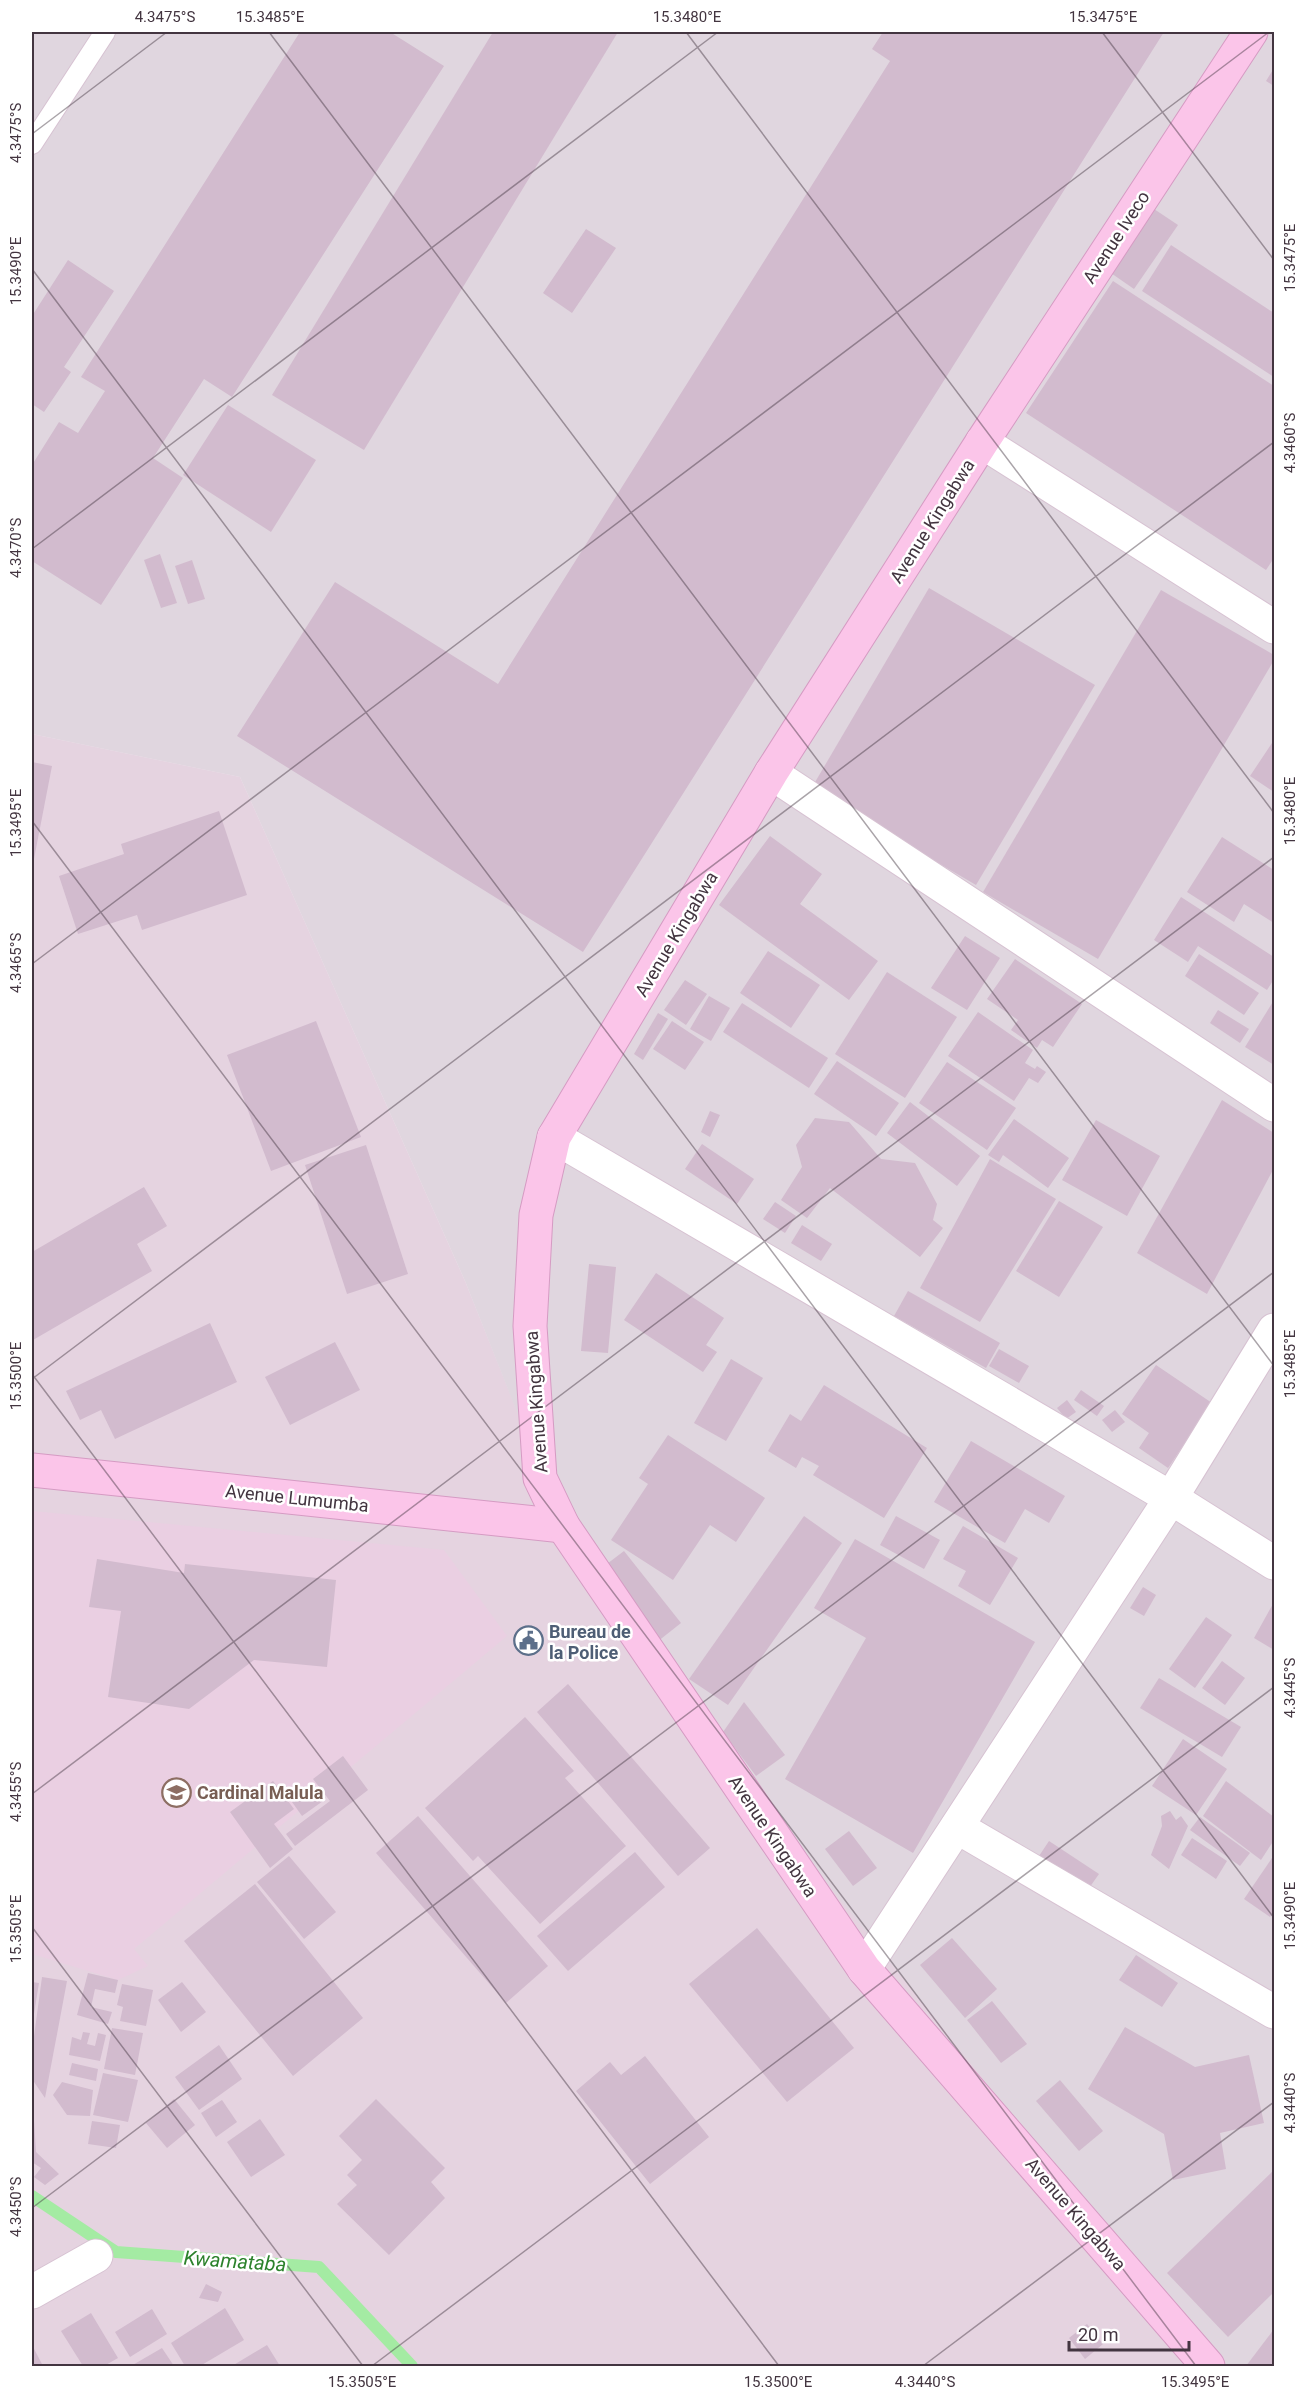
<svg xmlns="http://www.w3.org/2000/svg" width="1306" height="2398" font-family="Roboto,sans-serif">
<rect width="100%" height="100%" fill="#f1e4ee"/>
<path fill="#e5d3e0" d="M32,734L240,777L465,1281L563,1526L1212,2366H32Z"/>
<path fill="#e0d6df" d="M32,32H1274V2366H1212L582,1576L465,1281L240,777L32,734Z"/>
<path fill="#eacfe2" d="M32,1511L444,1550L507,1636L134,1949L148,1966L118,1980L32,1954Z"/>
<g fill="none" stroke-linecap="round" stroke-linejoin="round">
<path stroke="#a4eba3" stroke-width="12" d="M32,2196L116,2252L319,2267L412,2366"/>
</g>
<g fill="#d2bbce">
<path d="M300,32H390L444,66L232,397L204,379L153,458L183,478L101,605L32,561V465L59,422L78,433L105,391L81,377Z"/>
<path d="M493,32H618L364,450L272,395Z"/>
<path d="M883,32H1164L583,952L237,736L335,582L498,684L890,61L872,49Z"/>
<path d="M1274,68V86L1266,81Z"/>
<path d="M1151,207L1178,225L1134,289L1108,271Z"/>
<path d="M586,229L616,248L572,313L543,293Z"/>
<path d="M1171,245L1274,313V377L1142,291Z"/>
<path d="M68,260L114,291L64,367L71,372L44,412L32,404V316Z"/>
<path d="M1113,281L1274,386V558L1266,570L1026,413Z"/>
<path d="M228,405L316,460L271,532L183,475Z"/>
<path d="M160,554L177,603L161,608L144,560Z"/>
<path d="M192,560L205,599L188,604L175,566Z"/>
<path d="M929,588L1095,685L976,885L811,789Z"/>
<path d="M1161,590L1274,655V660L1098,959L983,892Z"/>
<path d="M1274,740V792L1250,776Z"/>
<path d="M32,762L52,766L33,864L32,863Z"/>
<path d="M219,811L247,895L142,930L137,915L78,934L59,876L124,854L121,844Z"/>
<path d="M770,836L822,874L800,904L878,961L849,1000L719,905Z"/>
<path d="M1222,837L1274,870V923L1244,904L1234,922L1187,892Z"/>
<path d="M1181,897L1274,957V979L1267,990L1198,946L1188,962L1154,940Z"/>
<path d="M965,936L1000,958L967,1010L931,988Z"/>
<path d="M768,951L820,985L791,1028L740,993Z"/>
<path d="M1199,954L1259,993L1244,1015L1185,976Z"/>
<path d="M1015,959L1082,1004L1053,1047L1042,1040L1037,1048L1011,1030L1018,1020L987,999Z"/>
<path d="M887,972L957,1017L905,1098L835,1054Z"/>
<path d="M685,980L707,994L686,1025L664,1010Z"/>
<path d="M709,996L730,1008L711,1041L690,1029Z"/>
<path d="M1274,1000V1065L1245,1047Z"/>
<path d="M742,1003L828,1058L809,1088L723,1032Z"/>
<path d="M1218,1010L1249,1029L1240,1043L1210,1023Z"/>
<path d="M978,1012L1033,1050L1025,1063L1035,1069L1037,1066L1046,1072L1038,1083L1029,1078L1014,1101L948,1056Z"/>
<path d="M658,1013L668,1019L643,1060L634,1054Z"/>
<path d="M316,1021L361,1137L271,1171L227,1055Z"/>
<path d="M672,1021L704,1042L685,1070L653,1049Z"/>
<path d="M837,1061L899,1103L876,1136L814,1094Z"/>
<path d="M947,1062L1016,1108L987,1150L919,1103Z"/>
<path d="M1222,1100L1274,1133V1168L1207,1294L1137,1253Z"/>
<path d="M910,1102L980,1156L957,1186L887,1133Z"/>
<path d="M710,1111L720,1115L710,1137L701,1132Z"/>
<path d="M815,1118L849,1122L881,1159L915,1163L937,1204L933,1220L943,1228L920,1257L830,1188L807,1218L781,1200L802,1167L796,1145Z"/>
<path d="M1014,1119L1069,1158L1048,1188L1003,1155L999,1162L988,1155Z"/>
<path d="M1096,1120L1160,1156L1127,1216L1062,1180Z"/>
<path d="M702,1144L754,1179L737,1204L685,1169Z"/>
<path d="M366,1145L408,1274L347,1294L305,1165Z"/>
<path d="M990,1159L1056,1199L980,1322L920,1288Z"/>
<path d="M144,1187L167,1226L137,1244L152,1271L33,1340L32,1252Z"/>
<path d="M1059,1201L1103,1227L1059,1297L1016,1271Z"/>
<path d="M775,1202L796,1216L785,1233L763,1219Z"/>
<path d="M802,1225L832,1244L821,1261L791,1243Z"/>
<path d="M589,1264L616,1267L608,1353L581,1351Z"/>
<path d="M656,1273L724,1318L706,1345L717,1352L703,1372L624,1320Z"/>
<path d="M908,1291L1000,1343L986,1368L894,1316Z"/>
<path d="M210,1323L237,1382L115,1439L101,1410L80,1420L66,1391Z"/>
<path d="M335,1342L360,1390L290,1425L265,1377Z"/>
<path d="M999,1349L1029,1366L1019,1383L989,1366Z"/>
<path d="M731,1359L763,1378L726,1441L694,1423Z"/>
<path d="M1156,1365L1212,1403L1168,1468L1139,1448L1149,1433L1122,1414Z"/>
<path d="M824,1385L927,1448L884,1518L813,1475L819,1466L802,1457L796,1468L768,1451L790,1414L801,1421Z"/>
<path d="M1081,1390L1104,1406L1097,1416L1074,1400Z"/>
<path d="M1067,1400L1076,1412L1066,1419L1057,1408Z"/>
<path d="M1115,1410L1125,1422L1112,1432L1102,1420Z"/>
<path d="M668,1435L765,1498L736,1542L710,1525L673,1580L611,1540L648,1484L639,1478Z"/>
<path d="M971,1441L1065,1496L1049,1523L1025,1509L1005,1543L934,1502Z"/>
<path d="M804,1516L842,1543L728,1705L689,1679Z"/>
<path d="M896,1516L940,1540L924,1569L880,1545Z"/>
<path d="M963,1526L1018,1558L990,1605L958,1586L966,1571L943,1559Z"/>
<path d="M855,1539L1035,1642L913,1853L785,1779L866,1638L814,1608Z"/>
<path d="M624,1551L681,1623L657,1642L599,1570Z"/>
<path d="M97,1559L184,1573L185,1564L336,1580L327,1667L254,1660L189,1709L108,1697L121,1611L89,1607Z"/>
<path d="M1143,1587L1156,1595L1144,1616L1130,1608Z"/>
<path d="M1274,1602V1650L1254,1638Z"/>
<path d="M1206,1617L1232,1635L1195,1688L1169,1669Z"/>
<path d="M1222,1661L1245,1678L1225,1705L1202,1688Z"/>
<path d="M1159,1678L1241,1727L1222,1757L1140,1708Z"/>
<path d="M568,1684L710,1848L678,1876L537,1712Z"/>
<path d="M744,1702L785,1755L756,1776L723,1732Z"/>
<path d="M525,1717L574,1771L565,1778L626,1846L540,1924L478,1856L473,1861L425,1808Z"/>
<path d="M1183,1739L1227,1769L1196,1815L1152,1786Z"/>
<path d="M343,1756L368,1790L295,1846L286,1834L330,1801L313,1779Z"/>
<path d="M273,1781L294,1809L274,1824L293,1849L270,1868L230,1812Z"/>
<path d="M1226,1781L1274,1817V1840L1261,1860L1203,1816Z"/>
<path d="M313,1787L323,1801L302,1816L292,1802Z"/>
<path d="M1170,1811L1176,1820L1181,1816L1188,1826L1169,1869L1151,1855L1162,1826L1161,1816Z"/>
<path d="M418,1816L548,1966L506,2003L376,1853Z"/>
<path d="M1200,1817L1250,1853L1240,1866L1190,1830Z"/>
<path d="M849,1831L877,1868L853,1886L825,1849Z"/>
<path d="M1192,1838L1227,1861L1216,1879L1181,1855Z"/>
<path d="M1049,1841L1099,1874L1082,1898L1033,1865Z"/>
<path d="M635,1852L665,1887L568,1971L537,1936Z"/>
<path d="M1274,1855V1911L1270,1917L1244,1899Z"/>
<path d="M289,1856L336,1912L304,1939L257,1882Z"/>
<path d="M255,1884L363,2018L293,2076L184,1941Z"/>
<path d="M757,1928L854,2048L787,2102L689,1984Z"/>
<path d="M952,1938L997,1989L965,2018L920,1965Z"/>
<path d="M1136,1955L1178,1983L1162,2007L1119,1980Z"/>
<path d="M88,1973L118,1980L115,1993L95,1989L91,2007L112,2012L108,2024L77,2015Z"/>
<path d="M42,1977L67,1981L45,2098L32,2079V2051Z"/>
<path d="M32,1982L39,1983L33,2020H32Z"/>
<path d="M182,1982L206,2012L181,2032L158,2000Z"/>
<path d="M122,1984L153,1990L146,2026L120,2021L123,2007L117,2005Z"/>
<path d="M992,2001L1027,2044L1001,2063L967,2020Z"/>
<path d="M1125,2027L1195,2067L1249,2055L1264,2123L1220,2133L1226,2169L1173,2180L1164,2134L1088,2089Z"/>
<path d="M112,2028L143,2033L135,2075L104,2069Z"/>
<path d="M83,2032L90,2033L87,2044L95,2046L98,2033L106,2035L100,2061L69,2055L72,2037L81,2040Z"/>
<path d="M219,2045L242,2079L199,2110L175,2077Z"/>
<path d="M645,2056L709,2137L650,2184L576,2091L610,2062L621,2075Z"/>
<path d="M72,2063L98,2069L96,2081L69,2075Z"/>
<path d="M103,2073L138,2080L128,2122L93,2115Z"/>
<path d="M1060,2080L1103,2131L1079,2151L1036,2101Z"/>
<path d="M62,2082L93,2090L90,2116L67,2115L53,2095Z"/>
<path d="M174,2099L195,2125L167,2148L146,2123Z"/>
<path d="M376,2099L445,2168L431,2182L445,2198L389,2255L337,2204L357,2185L347,2175L362,2160L339,2136Z"/>
<path d="M222,2100L237,2122L216,2137L201,2113Z"/>
<path d="M32,2104H33L36,2152L59,2174L45,2185L34,2177L41,2168L32,2162Z"/>
<path d="M260,2119L285,2155L251,2177L227,2142Z"/>
<path d="M92,2121L120,2125L116,2148L88,2144Z"/>
<path d="M1274,2170V2292L1228,2337L1167,2273Z"/>
<path d="M206,2284L222,2292L218,2302L199,2298Z"/>
<path d="M225,2308L244,2340L200,2366H185L171,2343Z"/>
<path d="M152,2309L167,2334L130,2357L115,2332Z"/>
<path d="M91,2313L118,2358L104,2366H83L61,2331Z"/>
<path d="M1087,2324L1103,2344L1085,2359L1069,2338Z"/>
<path d="M1274,2329V2366H1246Z"/>
<path d="M32,2345L43,2366H32Z"/>
<path d="M267,2345L280,2366H232Z"/>
<path d="M162,2348L174,2366H131Z"/>
</g>
<g fill="none" stroke-linecap="round" stroke-linejoin="round">
<defs>
<path id="lane" d="M32,144L105,32"/>
<g id="street">
<path d="M982,442L1274,627"/>
<path d="M771,773L1274,1105"/>
<path d="M554,1137L1171,1498L1274,1563"/>
<path d="M957,1827L1274,2012"/>
<path d="M864,1969L1171,1498L1274,1330"/>
<path d="M32,2292L96,2256"/>
</g>
<g id="secondary">
<path d="M32,1470L563,1526"/>
<path d="M1208,2366L864,1969L563,1526L540,1478L530,1326L536,1215L554,1137L771,773L982,442L1251,32"/>
</g>
</defs>
<use href="#lane" stroke="#d7c2d2" stroke-width="22"/>
<use href="#street" stroke="#d7c2d2" stroke-width="35"/>
<use href="#secondary" stroke="#d59bc3" stroke-width="35"/>
<use href="#lane" stroke="#fff" stroke-width="20"/>
<use href="#street" stroke="#fff" stroke-width="33"/>
<use href="#secondary" stroke="#fbc5e9" stroke-width="33"/>
</g>
<path fill="none" stroke="#433540" stroke-width="1.5" stroke-opacity="0.45" d="M269,32L1274,1366M686,32L1274,813M1102,32L1274,260M32,134L167,32M32,269L1274,1918M32,549L718,32M32,821L1196,2366M32,964L1269,32M32,1374L779,2366M32,1379L1274,442M32,1794L1274,857M32,1927L363,2366M32,2208L1274,1272M372,2366L1274,1687M923,2366L1274,2102"/>
<defs>
<symbol id="civic-ring" viewBox="-11 -11 22 22"><circle r="9.5" fill="#fff" stroke="#5c6f8a" stroke-width="1.5"/><path d="M-.6-6.5H3V-4.5H.6V-3L4-1V1h2V6H-6V1h2V-1L-.6-3ZM-1.2 2.5V6h2.4V2.5Z" fill="#5c6f8a"/></symbol>
<symbol id="university-ring" viewBox="-11 -11 22 22"><circle r="9.5" fill="#fff" stroke="#8d6e63" stroke-width="1.5"/><path d="M0-5L7-2L0 1L-7-2ZM-4 1L0 2.5L4 1V4Q0 6-4 4Z" fill="#8d6e63"/></symbol>
</defs>
<g fill-rule="evenodd">
<use href="#civic-ring" x="512" y="1624" width="33" height="33"/>
<use href="#university-ring" x="160" y="1776" width="33" height="33"/>
</g>
<g text-anchor="middle" dominant-baseline="central" stroke-width="5" stroke-linejoin="round" paint-order="stroke">
<g font-size="18" fill="#433540" stroke="#fff">
<text transform="translate(1116 237) rotate(-57)">Avenue Iveco</text>
<text transform="translate(932 521) rotate(-58)">Avenue Kingabwa</text>
<text transform="translate(676 934) rotate(-59)">Avenue Kingabwa</text>
<text transform="translate(536 1402) rotate(-94)">Avenue Kingabwa</text>
<text transform="translate(297 1498) rotate(6)">Avenue Lumumba</text>
<text transform="translate(773 1836) rotate(56)">Avenue Kingabwa</text>
<text transform="translate(1076 2214) rotate(49)">Avenue Kingabwa</text>
</g>
<g font-size="18" font-weight="bold" fill="#4e5e75" stroke="#fff" text-anchor="start">
<text x="549" y="1631">Bureau de<tspan x="549" dy="21">la Police</tspan></text>
</g>
<g font-size="18" font-weight="bold" fill="#785e54" stroke="#fff" text-anchor="start">
<text x="197" y="1792">Cardinal Malula</text>
</g>
<g font-size="20" font-style="italic" fill="#2c822c" stroke="#fff">
<text transform="translate(235 2261) rotate(4)">Kwamataba</text>
</g>
</g>
<rect width="1306" height="2398" fill="none" stroke="#ffffff" stroke-width="66"/>
<path d="M1069 2341v9h120v-9" fill="none" stroke="#433540" stroke-width="3"/>
<text x="1078" y="2341" font-size="18" fill="#433540" stroke="#ffffff" stroke-width="4.5" paint-order="stroke">20 m</text>
<rect x="33" y="33" width="1240" height="2332" fill="none" stroke="#433540" stroke-width="2"/>
<g font-size="15" text-anchor="middle" fill="#433540">
<text x="165" y="22">4.3475°S</text>
<text x="270" y="22">15.3485°E</text>
<text x="687" y="22">15.3480°E</text>
<text x="1103" y="22">15.3475°E</text>
<text transform="translate(16 133) rotate(-90)" y="5">4.3475°S</text>
<text transform="translate(1290 258) rotate(-90)" y="5">15.3475°E</text>
<text transform="translate(16 271) rotate(-90)" y="5">15.3490°E</text>
<text transform="translate(1290 443) rotate(-90)" y="5">4.3460°S</text>
<text transform="translate(16 548) rotate(-90)" y="5">4.3470°S</text>
<text transform="translate(1290 811) rotate(-90)" y="5">15.3480°E</text>
<text transform="translate(16 823) rotate(-90)" y="5">15.3495°E</text>
<text transform="translate(16 963) rotate(-90)" y="5">4.3465°S</text>
<text transform="translate(1290 1364) rotate(-90)" y="5">15.3485°E</text>
<text transform="translate(16 1376) rotate(-90)" y="5">15.3500°E</text>
<text transform="translate(1290 1688) rotate(-90)" y="5">4.3445°S</text>
<text transform="translate(16 1792) rotate(-90)" y="5">4.3455°S</text>
<text transform="translate(1290 1916) rotate(-90)" y="5">15.3490°E</text>
<text transform="translate(16 1929) rotate(-90)" y="5">15.3505°E</text>
<text transform="translate(1290 2103) rotate(-90)" y="5">4.3440°S</text>
<text transform="translate(16 2207) rotate(-90)" y="5">4.3450°S</text>
<text x="362" y="2387">15.3505°E</text>
<text x="778" y="2387">15.3500°E</text>
<text x="925" y="2387">4.3440°S</text>
<text x="1195" y="2387">15.3495°E</text>
</g>
</svg>
